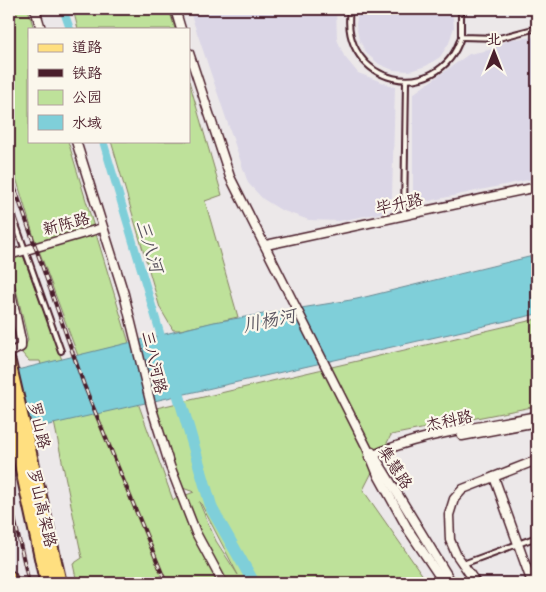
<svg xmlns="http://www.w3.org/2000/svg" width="546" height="592" font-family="Delius,'LXGW WenKai TC',sans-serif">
<rect width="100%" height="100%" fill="#ece8e9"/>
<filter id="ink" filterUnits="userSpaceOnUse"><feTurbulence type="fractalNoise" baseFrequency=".02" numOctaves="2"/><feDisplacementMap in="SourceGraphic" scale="10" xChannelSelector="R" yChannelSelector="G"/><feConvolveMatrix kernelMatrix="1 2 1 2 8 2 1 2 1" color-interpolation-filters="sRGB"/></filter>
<g filter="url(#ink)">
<g fill="#dbd6e6">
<path d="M189,9H336L337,39L344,56L358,73L395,87L392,197L381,213L339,221L309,220L281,210L263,199L248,183Z"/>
<path d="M358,9H452L454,27L449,43L440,57L426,66L410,71L393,70L379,64L367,54L359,40L356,25Z"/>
<path d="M537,37V178L429,201L413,192V94L469,54L489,50L510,39Z"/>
</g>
<g fill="#bee19a" stroke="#848062" fill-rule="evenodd">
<path d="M9,9H28L34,29H29V141H68L129,343L78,356L34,237L9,155Z"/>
<path d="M73,9H169L175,29H78Z"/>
<path d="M189,81L222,195L205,201L238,317L180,330H173L160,308L111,141H189Z"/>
<path d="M9,218L16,241L9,244Z"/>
<path d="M22,253L62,360L41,365L40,361H29L22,353L28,340L9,259Z"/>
<path d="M537,319V406L391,435L363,490L428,583H77L73,564L82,558L54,422L137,400L173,500L194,492L177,486L152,409ZM199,502H200L238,575L216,541Z"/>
</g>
<path fill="#7fcfd9" stroke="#6a8993" d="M537,255V314L9,434V372L214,322L357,299Z"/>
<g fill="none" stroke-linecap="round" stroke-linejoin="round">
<g stroke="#7fcfd9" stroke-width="8">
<path d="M63,9L70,29"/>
<path d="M103,141L163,343"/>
</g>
<path stroke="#7fcfd9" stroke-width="12" d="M174,379L212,509L254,583"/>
<defs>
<g id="lane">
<path d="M350,9C339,85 439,108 461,37"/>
<path d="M461,9V37L499,38L537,28"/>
<path d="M9,205L61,351"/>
<path d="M404,216L406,81"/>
<path d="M463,564L537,537"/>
</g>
<g id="street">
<path d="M35,9L41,29"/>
<path d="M175,9L181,29"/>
<path d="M189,53L230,177L367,448L378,475L409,531L444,583"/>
<path d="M76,141L124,294L152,409L170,466L196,533L223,583"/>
<path d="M266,245L537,187"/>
<path d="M9,255L102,228"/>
<path d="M9,284L21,340V347L9,353"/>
<path d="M462,436L537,422"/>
<path d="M372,452L452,583"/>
<path d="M369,457C420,433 482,427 537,416"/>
<path d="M494,477L532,583"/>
<path d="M476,583L456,554L450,540L449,515L454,499L463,489L537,460"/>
</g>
<path id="primary" d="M9,362L60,583"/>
<g id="highway">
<path d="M9,402L48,583"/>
<path d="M9,579L10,583"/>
</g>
</defs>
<use href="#lane" stroke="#4a1f2b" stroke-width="8"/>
<use href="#street" stroke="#4a1f2b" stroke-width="11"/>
<use href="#primary" stroke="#4a1f2b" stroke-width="16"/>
<use href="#highway" stroke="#4a1f2b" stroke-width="19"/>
<use href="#lane" stroke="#fbf7ec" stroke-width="4"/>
<use href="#street" stroke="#fbf7ec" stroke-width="8"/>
<use href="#primary" stroke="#ffdf80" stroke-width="12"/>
<use href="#highway" stroke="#ffdf80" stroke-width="15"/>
<defs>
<g id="rail">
<path d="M9,172L84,385L166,583"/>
<path d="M9,496L29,583"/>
</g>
</defs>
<use href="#rail" stroke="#4a1f2b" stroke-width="4"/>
<use href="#rail" stroke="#fbf7ec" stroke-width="2" stroke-dasharray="5.5" stroke-linecap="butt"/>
</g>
</g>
<g text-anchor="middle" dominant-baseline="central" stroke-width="4.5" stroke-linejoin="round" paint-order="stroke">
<g font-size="16" fill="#4a1f2b" stroke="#fbf7ec">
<text transform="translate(399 203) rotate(-12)">毕升路</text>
<text transform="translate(66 223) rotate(-15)">新陈路</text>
<text transform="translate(155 362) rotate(77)">三八河路</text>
<text transform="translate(449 420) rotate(-12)">杰科路</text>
<text transform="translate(40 425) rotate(77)">罗山路</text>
<text transform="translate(396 467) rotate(57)">集慧路</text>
<text transform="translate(43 508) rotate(77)">罗山高架路</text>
</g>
<g font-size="18" font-style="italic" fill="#5a545f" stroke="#fbf7ec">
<text transform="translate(150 246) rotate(73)">三八河</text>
<text transform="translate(269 320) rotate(-12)">川杨河</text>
</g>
</g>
<rect width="546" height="592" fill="none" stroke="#fbf7ec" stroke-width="30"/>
<rect x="15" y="15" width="516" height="562" fill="none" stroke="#4a1f2b" stroke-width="2" filter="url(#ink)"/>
<rect x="28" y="28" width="162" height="115" fill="#fbf7ec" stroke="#b4a19f"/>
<rect x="38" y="44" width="25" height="8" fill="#ffdf80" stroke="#b4a19f"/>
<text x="72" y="52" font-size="15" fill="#4a1f2b">道路</text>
<rect x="38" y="69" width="25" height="8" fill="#4a1f2b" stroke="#b4a19f"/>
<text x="72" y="78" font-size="15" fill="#4a1f2b">铁路</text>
<rect x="38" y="90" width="25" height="15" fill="#bee19a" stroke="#b4a19f"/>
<text x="72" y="102" font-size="15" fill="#4a1f2b">公园</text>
<rect x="38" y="115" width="25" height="15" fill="#7fcfd9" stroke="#b4a19f"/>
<text x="72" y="128" font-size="15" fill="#4a1f2b">水域</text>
<g transform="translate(494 52)" stroke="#fbf7ec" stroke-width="4" paint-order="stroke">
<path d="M0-4L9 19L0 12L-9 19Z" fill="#4a1f2b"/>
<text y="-8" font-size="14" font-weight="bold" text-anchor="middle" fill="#4a1f2b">北</text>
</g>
</svg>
